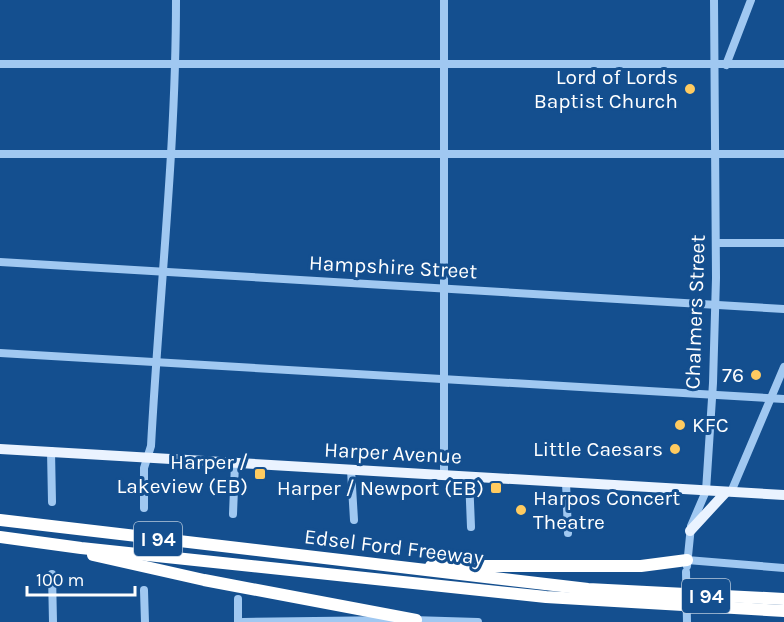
<svg xmlns="http://www.w3.org/2000/svg" width="784" height="622" font-family="Karla,sans-serif">
<rect width="100%" height="100%" fill="#144f8f"/>
<g fill="none" stroke-linecap="round" stroke-linejoin="round">
<g stroke="#a0c8f1" stroke-width="8">
<path d="M0,64H784"/>
<path d="M726,65L751,0"/>
<path d="M0,154H784"/>
<path d="M716,243H784"/>
<path d="M0,262L784,309"/>
<path d="M0,353L784,399"/>
<path d="M51,451L52,502"/>
<path d="M351,470L354,520"/>
<path d="M444,475V0"/>
<path d="M469,477L471,527"/>
<path d="M566,482L568,533"/>
<path d="M731,492L784,367"/>
<path d="M144,508V468L151,446C159,297 176,149 176,0"/>
<path d="M233,514L235,463"/>
<path d="M687,560L784,568"/>
<path d="M687,566L691,526L706,491L713,383L716,278L714,0"/>
<path d="M52,574L53,622"/>
<path d="M144,590L145,622"/>
<path d="M238,599V622"/>
<path d="M412,620L478,622"/>
<path d="M243,622L396,620"/>
</g>
<g stroke="#eaf3ff" stroke-width="10">
<path d="M0,449L784,495"/>
<path d="M690,531L726,492"/>
</g>
<g stroke="#fff" stroke-width="12">
<path d="M0,520L588,589L784,599"/>
<path d="M0,537L81,548L546,597L784,611"/>
<path d="M93,555L204,580L416,620"/>
<path d="M431,566H641L687,560"/>
</g>
<path stroke="#a0c8f1" stroke-width="8" d="M686,572L687,622"/>
</g>
<g fill="#ffcb60" stroke="#144f8f" stroke-width="2">
<circle cx="690" cy="89" r="6"/>
<circle cx="756" cy="375" r="6"/>
<circle cx="680" cy="425" r="6"/>
<circle cx="675" cy="449" r="6"/>
<rect x="254" y="468" width="12" height="12" rx="3"/>
<rect x="490" y="482" width="12" height="12" rx="3"/>
<circle cx="521" cy="510" r="6"/>
</g>
<g text-anchor="middle" dominant-baseline="central" stroke-width="6" stroke-linejoin="round" paint-order="stroke">
<g fill="#144f8f" stroke="#b8cadd" stroke-width="1.5">
<rect x="134" y="522" width="48" height="34" rx="4.5"/>
<rect x="682" y="579" width="48" height="34" rx="4.5"/>
</g>
<g font-size="20" font-weight="bold" fill="#fff">
<text x="158" y="539">I 94</text>
<text x="706" y="596">I 94</text>
</g>
<g font-size="21" fill="#fff" stroke="#144f8f" text-anchor="end">
<text x="678" y="77">Lord of Lords<tspan x="678" dy="24">Baptist Church</tspan></text>
<text x="744" y="375">76</text>
<text x="692" y="425" text-anchor="start">KFC</text>
<text x="663" y="449">Little Caesars</text>
<text x="248" y="462">Harper /<tspan x="248" dy="24">Lakeview (EB)</tspan></text>
<text x="484" y="488">Harper / Newport (EB)</text>
<text x="533" y="498" text-anchor="start">Harpos Concert<tspan x="533" dy="24">Theatre</tspan></text>
</g>
<g font-size="21" fill="#fff" stroke="#144f8f">
<text transform="translate(393 267) rotate(3)">Hampshire Street</text>
<text transform="translate(695 312) rotate(-88)">Chalmers Street</text>
<text transform="translate(393 453) rotate(3)">Harper Avenue</text>
<text transform="translate(394 547) rotate(7)">Edsel Ford Freeway</text>
</g>
</g>
<path d="M27 586v9h108v-9" fill="none" stroke="#ffffff" stroke-width="3"/>
<text x="36" y="586" font-size="18" fill="#ffffff" stroke="#144f8f" stroke-width="4.5" paint-order="stroke">100 m</text>
</svg>
